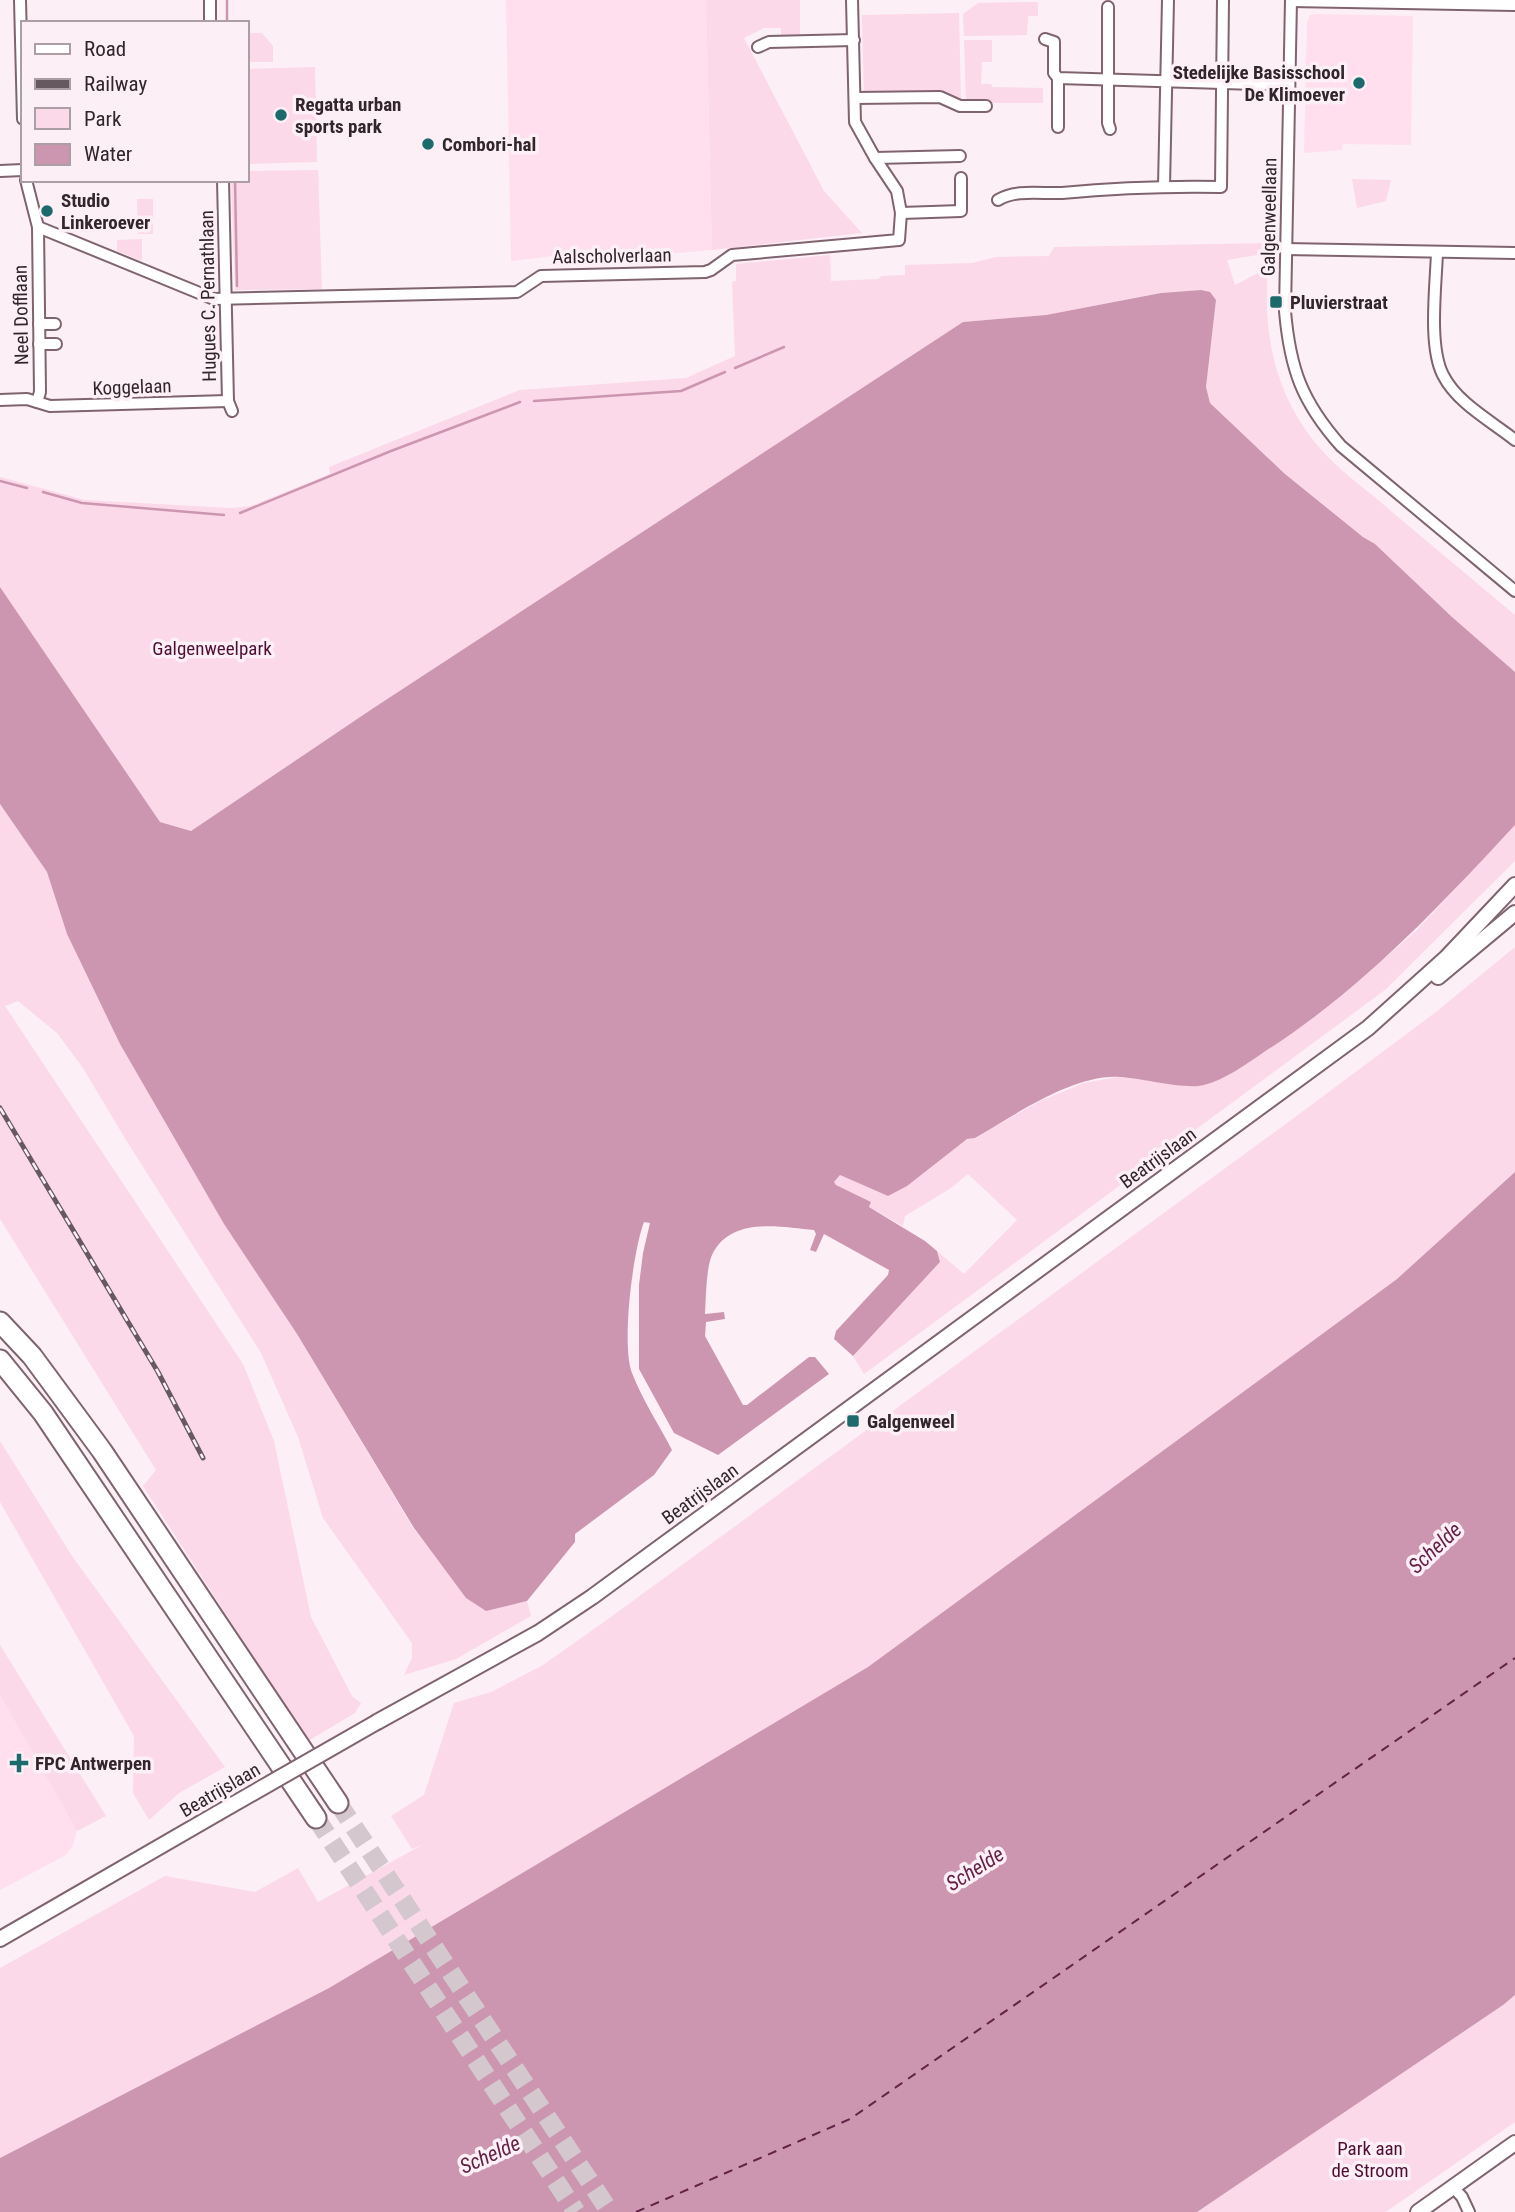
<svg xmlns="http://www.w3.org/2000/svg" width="1515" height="2212" font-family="'Roboto Condensed',sans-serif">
<rect width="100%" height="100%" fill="#fceff5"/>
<g fill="#ffdfed">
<path d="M506,0H706L712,250L581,261L579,253L511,261Z"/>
<path d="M1316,14L1413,16L1411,145L1343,144L1342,150L1304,153L1307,22L1310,15Z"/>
<path d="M0,1695L77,1831L72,1847L66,1855L0,1890Z"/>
</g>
<g fill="#fbd9e8">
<path d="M706,0H800V34L781,35V28H764L744,38L824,191L862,233L712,250Z"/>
<path d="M1038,2V16H1028L1027,35L964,36L963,14L978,3Z"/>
<path d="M959,13L961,99L864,96L862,15Z"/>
<path d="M249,33H262L273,46V62H247Z"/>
<path d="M964,40H992V62H982L981,84H991L992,87L1043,88V103H966Z"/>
<path d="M315,67L317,162L247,164V69Z"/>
<path d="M318,170L322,289L235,290L231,180H247V171Z"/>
<path d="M1352,179L1391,180L1386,201L1357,208Z"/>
<path d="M137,199H153V234H138Z"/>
<path d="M142,239V261L117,251V240Z"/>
<path d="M1270,243L1269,253L1227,260L1235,285L1268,268C1262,339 1277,403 1327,456C1346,476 1371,493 1392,512C1433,546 1474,581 1515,615V672L1452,617L1375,544L1363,537L1285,474L1210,403L1206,387L1216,300L1201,290L1161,293L1046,315L963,322L372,709L191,831L160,822L0,587V477L85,500L231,508L251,506L330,474L329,467L520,390L686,378L735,356L732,282L736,281V264L830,255L831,281L878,279L882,276L905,275V265L972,263L996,257L1049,256L1054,247Z"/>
<path d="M0,804L47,872L67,934L120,1044L224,1224L297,1334L413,1528L467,1598L486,1611L527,1601L531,1616L456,1659L404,1675L412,1658V1643L323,1518L298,1437L261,1353L126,1140L83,1068L57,1033L18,1001L5,1006L243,1364L274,1441L311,1617L352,1696L361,1703L355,1713L308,1741L143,1486L156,1470L0,1219Z"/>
<path d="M1515,825V861L1385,990L864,1374L853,1356L940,1262L937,1251L964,1274L1017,1220L968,1174L951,1188L905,1216L903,1226L869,1207L871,1202L836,1185L834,1182L840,1175L888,1196L967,1139L975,1138L1038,1102L1084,1083L1117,1077L1201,1086L1347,991L1416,931Z"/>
<path d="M1515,947V1172L1397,1279L868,1667L329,1988L0,2158V1968L165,1876L255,1892L298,1868L318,1902L424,1844L412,1849L391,1816L424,1795L454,1703L491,1692L543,1665L604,1622L1298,1115L1436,1012Z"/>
<path d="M0,1441L72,1556L225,1767L179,1793L149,1820L133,1793L134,1736L0,1502Z"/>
<path d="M0,1645L106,1816L77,1831L0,1695Z"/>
<path d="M1515,1995V2122L1393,2207L1385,2212H1196Z"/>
</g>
<g fill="#cc96b0">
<path d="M1201,290L1210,292L1216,300L1206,387L1210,403L1285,474L1363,537L1375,544L1452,617L1515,672V825C1438,908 1360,991 1264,1052C1245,1065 1226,1079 1204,1085C1186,1090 1141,1078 1120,1077C1073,1074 1015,1115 975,1138L967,1139L907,1186L888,1196L840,1175L834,1182L836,1185L871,1202L869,1207L925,1241L937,1251L940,1262L853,1356L834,1339L836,1331L888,1275L889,1270L824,1234L816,1252L810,1250L816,1234L814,1230C780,1227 731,1216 712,1255C706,1268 706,1299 705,1314L724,1312L725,1319L706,1322L705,1336L743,1405H747L809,1357H815L829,1374L718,1455L674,1433L639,1369V1285L643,1253L650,1223L644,1222C633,1251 621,1344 632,1373C642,1399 659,1425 672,1450L654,1475L575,1534V1542L527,1601L486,1611L466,1598L414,1528L297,1334L224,1224L120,1044L67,934L47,872L0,804V587L160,822L191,831L372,709L963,322L1046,315L1161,293Z"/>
<path d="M1515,1172V1995L1503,2005L1197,2212H0V2158L329,1988L868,1667L1397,1279Z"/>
</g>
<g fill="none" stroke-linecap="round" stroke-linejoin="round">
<g stroke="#cc96b0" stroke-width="2.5">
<path d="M227,0V23"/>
<path d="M235,180L237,286"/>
<path d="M735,368L784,347"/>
<path d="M534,401L681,391L725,372"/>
<path d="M0,481L27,488"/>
<path d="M43,492L82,503L224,515"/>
<path d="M240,513L391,451L520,402"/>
</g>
<path stroke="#632246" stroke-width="2" stroke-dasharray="9 7" stroke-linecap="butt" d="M636,2212L850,2119L1515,1658"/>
<g stroke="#d4c7cd" stroke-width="19" stroke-dasharray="19 10" stroke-linecap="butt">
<path d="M338,1803L610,2212"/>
<path d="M316,1818L576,2212"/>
</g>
<defs>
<g id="minor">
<path d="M20,0L23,119"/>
<path d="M210,0V23"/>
<path d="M852,0L855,122L875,158L897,191L901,213L961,211V178"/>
<path d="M1291,0L1285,311C1290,369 1302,402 1341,446L1515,591"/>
<path d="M1291,1L1515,5"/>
<path d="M1108,7V123L1110,129"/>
<path d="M1045,39L1054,42V73L1058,78L1289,85"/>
<path d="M758,47L769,42L854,40"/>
<path d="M1058,78V127"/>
<path d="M855,98L940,97L960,106H986"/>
<path d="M875,158L960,156"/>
<path d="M0,171L23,170"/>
<path d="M26,180L38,227L40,392L37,402"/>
<path d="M223,180L228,401L232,411"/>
<path d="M1164,186L1168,0"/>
<path d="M998,200C1016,189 1041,194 1062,193C1115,188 1168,186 1221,187L1223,0"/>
<path d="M38,227L214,299L517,292L541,276L705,272L711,270L732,255L899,240L901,213"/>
<path d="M1285,249L1515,253"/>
<path d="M1437,252C1436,285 1428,346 1443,375C1457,403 1491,421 1515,440"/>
<path d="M39,324H55"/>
<path d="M39,344H56"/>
<path d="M0,400L27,399L50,406L228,401"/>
<path d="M1453,2187L1462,2197L1469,2212"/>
</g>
<g id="tertiary">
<path d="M1438,977L1515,913"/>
<path d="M377,1722L538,1633L592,1597L1368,1028L1446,958L1515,885"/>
<path d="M0,1939L218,1813"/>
<path d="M1418,2212L1515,2143"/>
</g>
<g id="motorway">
<path d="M0,1322L32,1356L102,1451L338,1803"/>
<path d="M0,1360L43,1413L316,1818"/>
</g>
</defs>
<use href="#minor" stroke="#7f6470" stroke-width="14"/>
<use href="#tertiary" stroke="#7f6470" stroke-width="18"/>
<use href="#motorway" stroke="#7f6470" stroke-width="23"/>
<use href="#minor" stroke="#fff" stroke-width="10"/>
<use href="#tertiary" stroke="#fff" stroke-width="14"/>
<use href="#motorway" stroke="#fff" stroke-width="19"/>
<defs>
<path id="rail" d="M0,1108L158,1372L203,1458"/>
</defs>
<use href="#rail" stroke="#66595f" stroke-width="5"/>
<use href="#rail" stroke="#fceff5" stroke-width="2.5" stroke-dasharray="8" stroke-linecap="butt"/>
<defs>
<path id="tertiary-bridge" d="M218,1813L377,1722"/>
</defs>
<use href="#tertiary-bridge" stroke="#7f6470" stroke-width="18" stroke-linecap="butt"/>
<use href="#tertiary-bridge" stroke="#fff" stroke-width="14"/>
</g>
<g fill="#1d6a6d" stroke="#fceff5" stroke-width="2.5">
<circle cx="1359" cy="83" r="7"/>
<circle cx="281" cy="115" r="7"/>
<circle cx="428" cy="144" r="7"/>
<circle cx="47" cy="211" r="7"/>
<rect x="1269" y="295" width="14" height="14" rx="3.5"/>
<rect x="846" y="1414" width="14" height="14" rx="3.5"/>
<path d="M15.5 1752.5h7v7h7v7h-7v7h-7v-7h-7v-7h7z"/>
</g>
<g text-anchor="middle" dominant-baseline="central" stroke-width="7" stroke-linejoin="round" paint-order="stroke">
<g font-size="19" font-weight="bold" fill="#32262c" stroke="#fceff5" text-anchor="start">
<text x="1345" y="72" text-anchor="end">Stedelijke Basisschool<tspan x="1345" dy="22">De Klimoever</tspan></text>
<text x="295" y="104">Regatta urban<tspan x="295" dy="22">sports park</tspan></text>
<text x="442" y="144">Combori-hal</text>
<text x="61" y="200">Studio<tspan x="61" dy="22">Linkeroever</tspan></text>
<text x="1290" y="302">Pluvierstraat</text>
<text x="867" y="1421">Galgenweel</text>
<text x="35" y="1763">FPC Antwerpen</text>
</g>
<g font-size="19" fill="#32262c" stroke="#fceff5">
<text transform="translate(1269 217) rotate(-89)">Galgenweellaan</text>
<text transform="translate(612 256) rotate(-1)">Aalscholverlaan</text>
<text transform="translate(208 296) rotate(-91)">Hugues C. Pernathlaan</text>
<text transform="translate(21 315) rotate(-91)">Neel Dofflaan</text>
<text transform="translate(132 387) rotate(-2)">Koggelaan</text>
<text transform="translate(1158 1158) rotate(-36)">Beatrijslaan</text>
<text transform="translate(700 1494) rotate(-36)">Beatrijslaan</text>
<text transform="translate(220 1790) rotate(-30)">Beatrijslaan</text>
</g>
<g font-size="19" fill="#4f0e34" stroke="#fceff5">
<text x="212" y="648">Galgenweelpark</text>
<text x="1370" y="2148">Park aan<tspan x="1370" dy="22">de Stroom</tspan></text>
</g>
<g font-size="21" font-style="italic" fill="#632246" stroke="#fceff5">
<text transform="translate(1435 1548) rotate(-43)">Schelde</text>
<text transform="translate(975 1869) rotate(-32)">Schelde</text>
<text transform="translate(490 2155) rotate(-24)">Schelde</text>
</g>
</g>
<rect x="21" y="21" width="228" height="161" fill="#fceff5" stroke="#ab9fa5" stroke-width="2"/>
<rect x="35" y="44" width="35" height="10" fill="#ffffff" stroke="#ab9fa5" stroke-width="2"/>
<text x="84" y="56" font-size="21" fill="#32262c">Road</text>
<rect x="35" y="79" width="35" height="10" fill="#66595f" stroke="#ab9fa5" stroke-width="2"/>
<text x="84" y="91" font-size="21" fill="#32262c">Railway</text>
<rect x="35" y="108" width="35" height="21" fill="#fbd9e8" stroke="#ab9fa5" stroke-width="2"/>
<text x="84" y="126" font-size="21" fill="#32262c">Park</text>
<rect x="35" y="144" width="35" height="21" fill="#cc96b0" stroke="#ab9fa5" stroke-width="2"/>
<text x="84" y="161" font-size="21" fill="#32262c">Water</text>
</svg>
